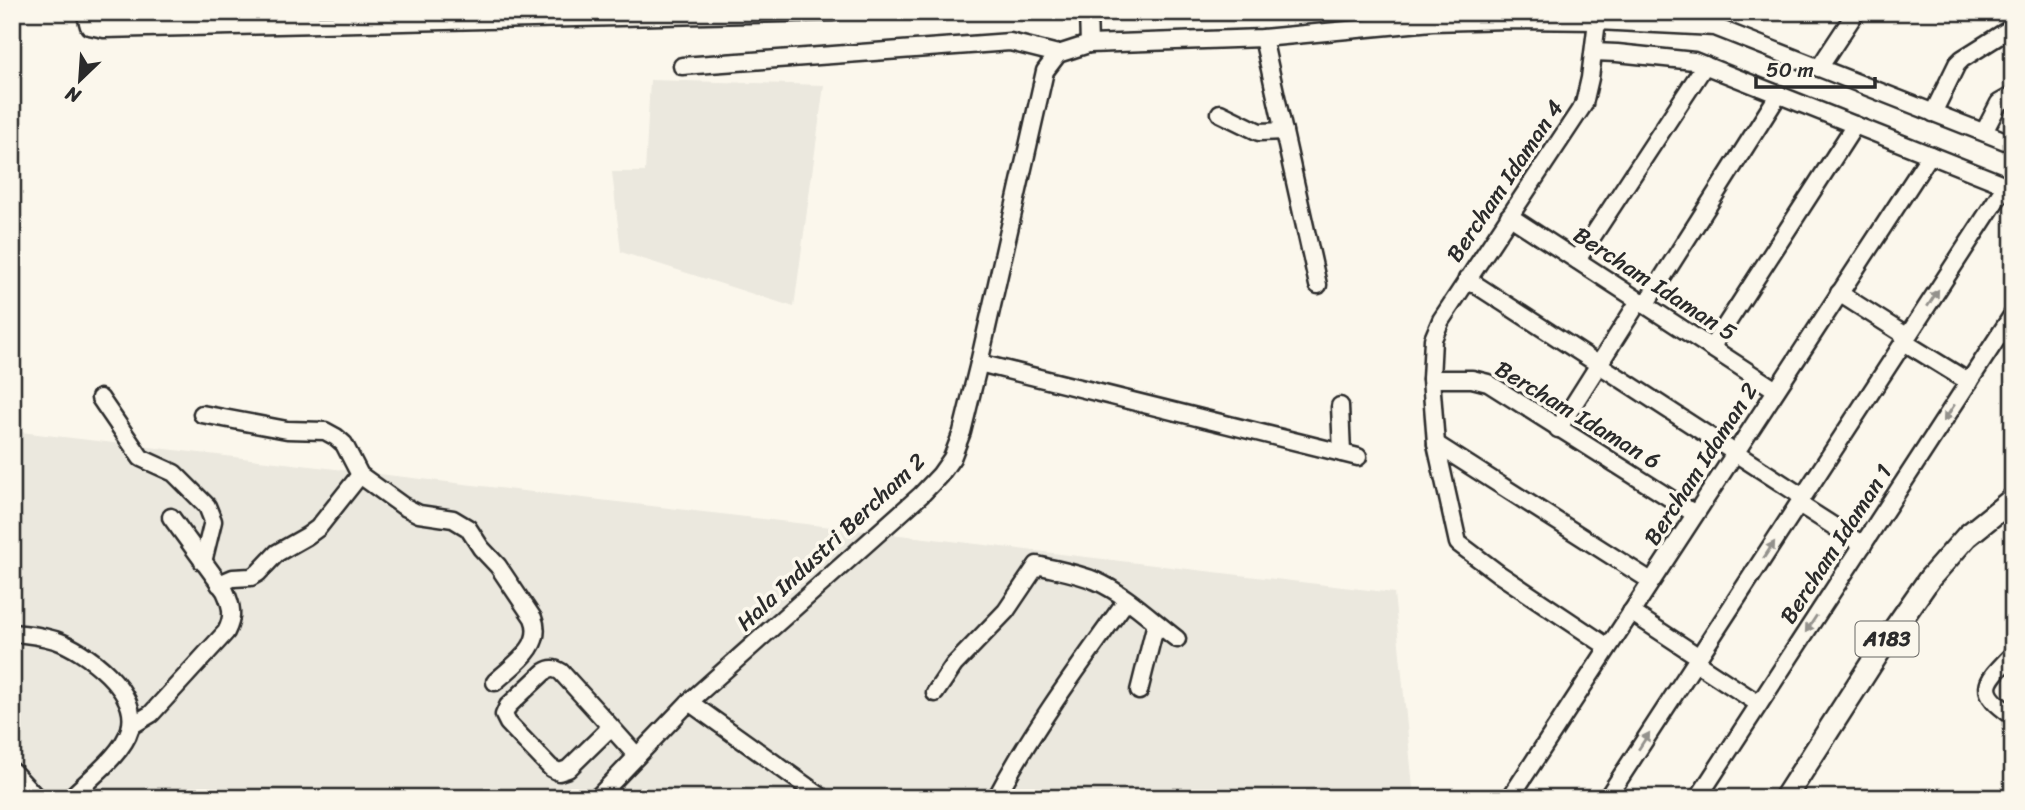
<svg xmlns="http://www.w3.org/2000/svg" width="2025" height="810" font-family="Sriracha,sans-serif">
<rect width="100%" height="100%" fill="#fbf7ec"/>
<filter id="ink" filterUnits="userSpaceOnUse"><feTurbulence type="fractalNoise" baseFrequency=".0143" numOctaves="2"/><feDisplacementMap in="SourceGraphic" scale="14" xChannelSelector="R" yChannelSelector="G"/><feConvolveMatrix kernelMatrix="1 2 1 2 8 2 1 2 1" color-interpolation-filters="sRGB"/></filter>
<g filter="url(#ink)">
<g fill="#ebe8de">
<path d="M650,80L824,85L794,307L621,252L612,172H645Z"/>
<path d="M12,431L1394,593L1414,798H12Z"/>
</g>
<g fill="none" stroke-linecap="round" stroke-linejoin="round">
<defs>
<g id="minor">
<path d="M85,12L89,26L104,29L833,12"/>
<path d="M1088,12L1089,44"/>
<path d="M1597,21L1590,78L1584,104L1441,320L1433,339L1431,379L1436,444L1458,543L1499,574L1608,647"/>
<path d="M1263,38L1318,285"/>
<path d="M1594,52L1617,53L1694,61L2013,188"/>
<path d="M682,66L1010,42L1058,54"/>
<path d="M1819,68L1856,12"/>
<path d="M1220,113L1259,132L1284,131"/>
<path d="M1933,113L1957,64L1962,59L2013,27"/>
<path d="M1984,132L1999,103L2013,95"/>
<path d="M1509,216L1776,390"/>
<path d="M1577,260L1705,65"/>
<path d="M1467,279L1803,497"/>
<path d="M1839,293L1908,337"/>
<path d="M1645,305L1779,94"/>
<path d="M1904,342L1969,382"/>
<path d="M1711,348L1855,125"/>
<path d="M979,363L1358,457"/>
<path d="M1431,379H1472L1488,383L1695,514"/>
<path d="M100,398L141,458L174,473L207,506L213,521L203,562"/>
<path d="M1340,406L1342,453"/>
<path d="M202,414L287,430L325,431L336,437L344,444L360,475L403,506L419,514L453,519L468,528L481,548L498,566L533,618C545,646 513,665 495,682"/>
<path d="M1558,429L1639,301"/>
<path d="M1436,444L1651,581"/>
<path d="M1799,504L1863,545"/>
<path d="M219,584L233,578L251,577L258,573L277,553L307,536L318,528L360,475"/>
<path d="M1631,612L1699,657"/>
<path d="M12,633C26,634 42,636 55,640C85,650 141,692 130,729C123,754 89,779 70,798"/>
<path d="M2013,654C1985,683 1975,690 2013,716"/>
<path d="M1695,662L1759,704"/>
<path d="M1139,691L1156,623"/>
<path d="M935,693L954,665L1006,611L1037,565C1057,570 1077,573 1096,581C1124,593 1152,620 1177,639"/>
<path d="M689,702L823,798"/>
<path d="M131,726L151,714L226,632C234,617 232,606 225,591L171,517"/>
<path d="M611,727L568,769L559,772L551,768L508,723L504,715L508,706L544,672C550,668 555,668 561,672L611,727L637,756"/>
<path d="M12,771L37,798"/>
<path d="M597,798L689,702L921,495L940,475L952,458L962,432L979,363L1045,71L1058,54L1089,44L1263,38L1432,22L1510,20L1597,21L1715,27L2013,144"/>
<path d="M996,798C1033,728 1080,665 1126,601"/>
<path d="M1510,798L1930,155"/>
<path d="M1607,798L2006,185"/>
<path d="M1698,798L2013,314"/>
</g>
<path id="major" d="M1785,798L1884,644L1930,578L1967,536L2013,499"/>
</defs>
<use href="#minor" stroke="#2b2b2b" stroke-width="21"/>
<use href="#major" stroke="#2b2b2b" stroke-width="26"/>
<use href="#minor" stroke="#fbf7ec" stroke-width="16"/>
<use href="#major" stroke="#fbf7ec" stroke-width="21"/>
</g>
<defs><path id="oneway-solid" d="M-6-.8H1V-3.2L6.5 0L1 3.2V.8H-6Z" transform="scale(1.75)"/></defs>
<g fill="#93918c">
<use href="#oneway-solid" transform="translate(1933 298) rotate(-57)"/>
<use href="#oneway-solid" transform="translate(1949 413) rotate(123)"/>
<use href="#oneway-solid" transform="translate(1769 550) rotate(-57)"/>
<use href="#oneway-solid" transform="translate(1811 624) rotate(123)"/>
<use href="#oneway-solid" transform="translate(1644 741) rotate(-57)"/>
</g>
</g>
<g text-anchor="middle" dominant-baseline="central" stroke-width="7" stroke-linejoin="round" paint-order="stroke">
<rect fill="#fbf7ec" stroke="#696865" stroke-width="2" x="1855.5" y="621.5" width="63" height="35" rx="5"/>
<g font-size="21" font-weight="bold" fill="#2b2b2b">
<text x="1887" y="639">A183</text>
</g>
<g font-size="23" fill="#2b2b2b" stroke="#fbf7ec">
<text transform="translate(1505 181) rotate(-56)">Bercham Idaman 4</text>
<text transform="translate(1655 284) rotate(33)">Bercham Idaman 5</text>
<text transform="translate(1578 415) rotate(31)">Bercham Idaman 6</text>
<text transform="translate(1701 464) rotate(-57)">Bercham Idaman 2</text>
<text transform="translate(831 542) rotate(-43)">Hala Industri Bercham 2</text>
<text transform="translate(1836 544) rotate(-57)">Bercham Idaman 1</text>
</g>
</g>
<rect width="2025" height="810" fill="none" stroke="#fbf7ec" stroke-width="42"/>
<rect x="21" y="21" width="1983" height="768" fill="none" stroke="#2b2b2b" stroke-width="2.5" filter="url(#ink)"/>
<g transform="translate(80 80) rotate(205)" stroke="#fbf7ec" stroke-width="5" paint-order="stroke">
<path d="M0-5L12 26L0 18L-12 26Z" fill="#2b2b2b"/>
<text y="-10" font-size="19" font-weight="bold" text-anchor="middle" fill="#2b2b2b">N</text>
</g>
<path d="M1756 77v10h119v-10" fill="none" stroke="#2b2b2b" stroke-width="3.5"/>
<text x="1766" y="77" font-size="21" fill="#2b2b2b" stroke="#fbf7ec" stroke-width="5" paint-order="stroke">50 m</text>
</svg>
